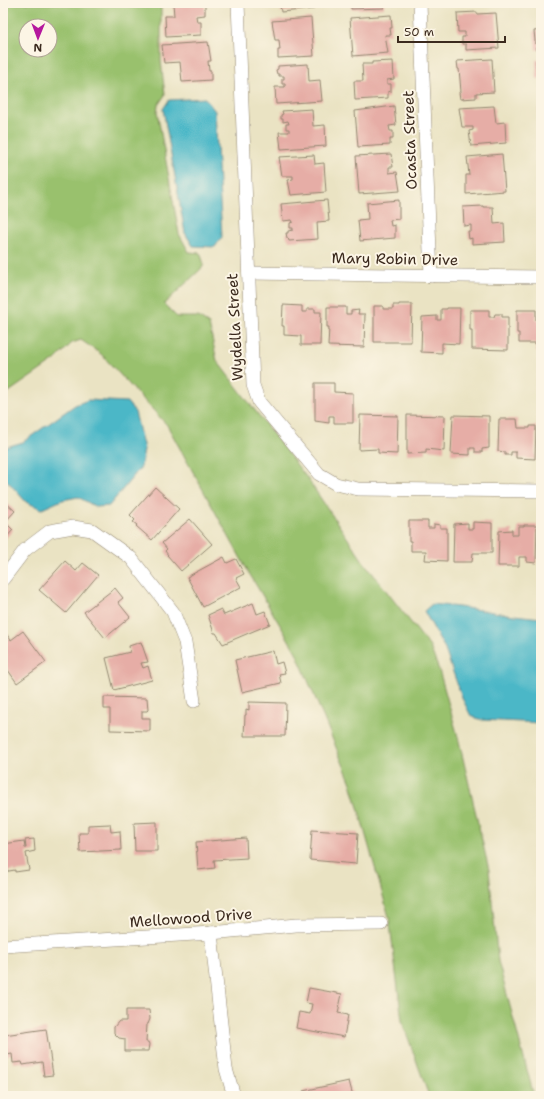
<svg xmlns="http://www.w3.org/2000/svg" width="544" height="1099" font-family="'Shantell Sans',sans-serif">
<rect width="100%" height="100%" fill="#fcf5e5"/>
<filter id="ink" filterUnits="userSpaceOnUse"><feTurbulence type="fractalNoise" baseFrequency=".025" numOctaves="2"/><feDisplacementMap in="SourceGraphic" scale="8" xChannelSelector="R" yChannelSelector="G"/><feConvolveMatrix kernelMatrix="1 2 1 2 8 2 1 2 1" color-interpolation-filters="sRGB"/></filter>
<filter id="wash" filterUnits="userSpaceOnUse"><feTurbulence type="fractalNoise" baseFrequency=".012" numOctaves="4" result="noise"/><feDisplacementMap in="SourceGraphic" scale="16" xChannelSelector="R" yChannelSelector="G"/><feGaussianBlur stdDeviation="0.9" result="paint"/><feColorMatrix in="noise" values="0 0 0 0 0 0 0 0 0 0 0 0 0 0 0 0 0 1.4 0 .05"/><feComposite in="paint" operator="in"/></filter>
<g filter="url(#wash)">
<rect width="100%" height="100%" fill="#eae3c3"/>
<path fill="#99c16d" stroke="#6a7646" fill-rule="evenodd" d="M3,3H161V61L165,95L158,105L157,111L179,234L189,252L200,253L203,261V267L164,304L177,317H198L209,324L217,361L307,478L363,561L430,647L439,670L458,737L489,870L498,961L534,1096H429L402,1021L389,917L351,783L296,652L249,573L167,425L101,354L81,340L72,343L55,360L3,396ZM26,26H50V50H26Z"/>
<g fill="#4bb7c7" stroke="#437072">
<path d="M205,98L215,111L222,237L215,247L193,246L185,233L163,109L169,100Z"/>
<path d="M88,400L127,402L135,412L144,449L141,467L109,506L96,507L78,497L62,500L42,509L26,502L3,476V448L23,442L75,405Z"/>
<path d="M432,604C469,607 504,615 541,618V723L482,720L471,716L463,700L444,647L424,611Z"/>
</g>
<g id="blocks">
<g fill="#e6ada6">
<path d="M173,3H205V15L196,16L197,22H201V35L166,37L165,16H174Z"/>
<path d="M277,3H313L314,9L281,12L280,5H277Z"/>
<path d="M351,3H384V8L351,9Z"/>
<path d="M477,12V14L496,13L499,48L466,50V44H462V37H465V32H458L457,13Z"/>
<path d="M391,15L392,28H390L391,35H385L388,53L353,56L350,18Z"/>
<path d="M311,18L314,56L278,58V50H280L279,40H275L272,21Z"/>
<path d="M541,30V49L536,50L534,31Z"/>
<path d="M208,42L211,61H208L209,71H211V80L182,82L180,62L164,63L162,45Z"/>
<path d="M492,59L494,92L476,93V98L460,99L459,92H461L460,80L459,69H458L457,61Z"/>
<path d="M536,60H541V78L537,79Z"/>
<path d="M393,61L394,79L387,80V84H391V92L388,91V98L355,100L354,81H363L362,64H372V62Z"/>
<path d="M308,64L309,81L320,80L322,101L276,104L275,87H285V84H282V79H284V76H279V74H277L276,70L278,69V66Z"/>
<path d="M394,106L396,125L389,126L390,131H393V139H390V145L358,147L355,111Z"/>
<path d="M494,106L496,123L505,122L506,143L471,146L469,131L473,130V127H462L459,108Z"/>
<path d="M538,108H541V128H540Z"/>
<path d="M312,109L313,126L325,125L326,146L281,149L279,132H289V129H286V124H289L288,121L283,122V119H281V115L283,114L282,111Z"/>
<path d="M391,154L393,167H389V173L397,172L400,191L359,194L356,156Z"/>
<path d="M502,154L505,191L466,194V175H469L467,157Z"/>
<path d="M314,155L315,164L324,163L326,192L291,195L288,180L293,179V176H282L279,157Z"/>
<path d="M327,200L329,221L317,222L318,239L289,241L288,238H287L286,233H288V231L293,230V228H290V223L293,222L292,220L283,221L281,204Z"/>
<path d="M399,200V219L390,220L391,226L395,225V238L360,241L358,220L368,219L367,203Z"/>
<path d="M483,206V207H493L494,224L504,223L505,242L472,244V238L469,239L468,231H471V225L464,226L463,207Z"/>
<path d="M399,304H412L411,342H374V306H383V309H393V305H399Z"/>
<path d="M283,305L302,306V312H307V309H315V312H321L320,345H301V336L284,335V326H282Z"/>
<path d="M327,307H346V314H351V311L359,310L358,314H365L364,347L328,346L329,327H327Z"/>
<path d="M447,308H460L459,344L442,343V353L421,352L422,317L437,316V320H441V309H447Z"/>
<path d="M470,310H489V317H494L495,314H502V317H508V350L472,349V330H470Z"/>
<path d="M517,310H536V320H541V352H536V343H519V333H517Z"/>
<path d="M315,383H334V392L353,393V423H334V416H329V423L315,421Z"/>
<path d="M360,415L398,416L397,454L378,453V449L359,450Z"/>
<path d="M407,415L445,416L444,451L426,449V453L407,454Z"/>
<path d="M453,415L489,416V448L482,449V452H475V448H470V455L451,454Z"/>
<path d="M499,419H517L518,428H530V426H536L535,459L516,458V452H511V455H505V452L498,451Z"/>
<path d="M155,487L179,509L152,540L136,526L137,525L133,522L135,520L130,515Z"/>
<path d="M3,500L15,511L5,522L13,530L3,541Z"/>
<path d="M190,519L212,544L181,571L167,555H168L165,551L167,549L162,543Z"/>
<path d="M409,521H428V528H434V524L440,525V528H447V561L425,560L426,551H411V541H409Z"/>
<path d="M473,522L492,523V553H473L472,562H453L454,524L468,523V529H473Z"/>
<path d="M524,525H537L536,563L527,562V557H519V566H498L499,531L512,530V535H518V526H524Z"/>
<path d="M224,557L227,563L236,559L244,574L236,578L241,587L203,607L187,577Z"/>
<path d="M65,561L76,571L83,563L98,575L66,613L39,590Z"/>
<path d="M115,588L123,598L118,602L130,617L105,638L84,612Z"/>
<path d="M253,603L257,614L265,611L270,624L223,644L216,633H214L208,615L221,609L224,615Z"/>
<path d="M4,631L11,640L23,631L46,662L17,683L3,663V632Z"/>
<path d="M141,642L148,662L141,663L143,668L148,666L152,680L114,690L106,658L130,652L129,646Z"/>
<path d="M273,651L276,664L282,662L285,673L279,674L281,683L242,692L235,660Z"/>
<path d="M104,697L147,698L148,710L147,711H142V718H150V731L110,730V709H104Z"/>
<path d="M249,702L286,703L285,736H244L245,715H246V709L249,710Z"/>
<path d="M157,822V851H135L134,823Z"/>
<path d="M110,824L111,832L120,831L121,850L80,852L79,833H88V825Z"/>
<path d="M312,830L358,833L356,864L310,860Z"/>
<path d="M246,838L247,858L214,860L215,868L198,870L196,842Z"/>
<path d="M34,839L35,851L26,853L29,870L15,872V870L3,872V844L24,841L25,848H26L25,840Z"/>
<path d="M309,988L342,994L338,1013L348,1015L344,1037L296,1028L299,1012L310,1014L312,1004L306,1003Z"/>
<path d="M126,1010H149L150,1019L148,1024H147L146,1042H148L149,1044L148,1051H125V1039L119,1038L114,1033V1027L119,1021H126Z"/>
<path d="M46,1029L53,1075L44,1076L42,1062L23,1065L22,1062L13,1063L12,1054L7,1055L4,1035Z"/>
<path d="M349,1081L353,1096H304L303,1091Z"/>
</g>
</g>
</g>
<g filter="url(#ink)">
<use href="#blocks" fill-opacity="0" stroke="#928670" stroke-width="1"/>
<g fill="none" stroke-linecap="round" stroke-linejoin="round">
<defs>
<g id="minor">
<path d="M238,3L253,385L259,402L319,474L336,484L358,489L541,491"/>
<path d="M420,3L431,276"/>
<path d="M249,273L541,277"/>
<path d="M3,579L25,550L50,531L73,527L92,530L131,558L173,612L185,642L194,701"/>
<path d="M211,933L226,1069L234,1096"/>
<path d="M3,946L211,933L296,925L381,924"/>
</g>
</defs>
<use href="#minor" stroke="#928670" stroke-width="14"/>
<use href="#minor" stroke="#fff" stroke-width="13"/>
</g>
</g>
<g text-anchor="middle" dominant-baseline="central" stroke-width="4" stroke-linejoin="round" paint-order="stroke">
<g font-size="15" fill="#3b2a1e" stroke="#fcf5e5">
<text transform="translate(410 140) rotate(-92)">Ocasta Street</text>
<text transform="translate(395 259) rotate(1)">Mary Robin Drive</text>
<text transform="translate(235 327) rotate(-93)">Wydella Street</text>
<text transform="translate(191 918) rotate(-4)">Mellowood Drive</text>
</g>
</g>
<rect width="544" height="1099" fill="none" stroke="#fcf5e5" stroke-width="16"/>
<g transform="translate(38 38) rotate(181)"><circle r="19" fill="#fcf5e5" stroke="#afa495"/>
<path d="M0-3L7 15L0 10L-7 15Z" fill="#b5179e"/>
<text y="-6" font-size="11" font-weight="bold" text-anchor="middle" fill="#3b2a1e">N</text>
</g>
<path d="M398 36v6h107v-6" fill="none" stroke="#3b2a1e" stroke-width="2"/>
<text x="404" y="36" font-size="12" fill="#3b2a1e" stroke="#fcf5e5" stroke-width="3" paint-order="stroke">50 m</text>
</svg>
